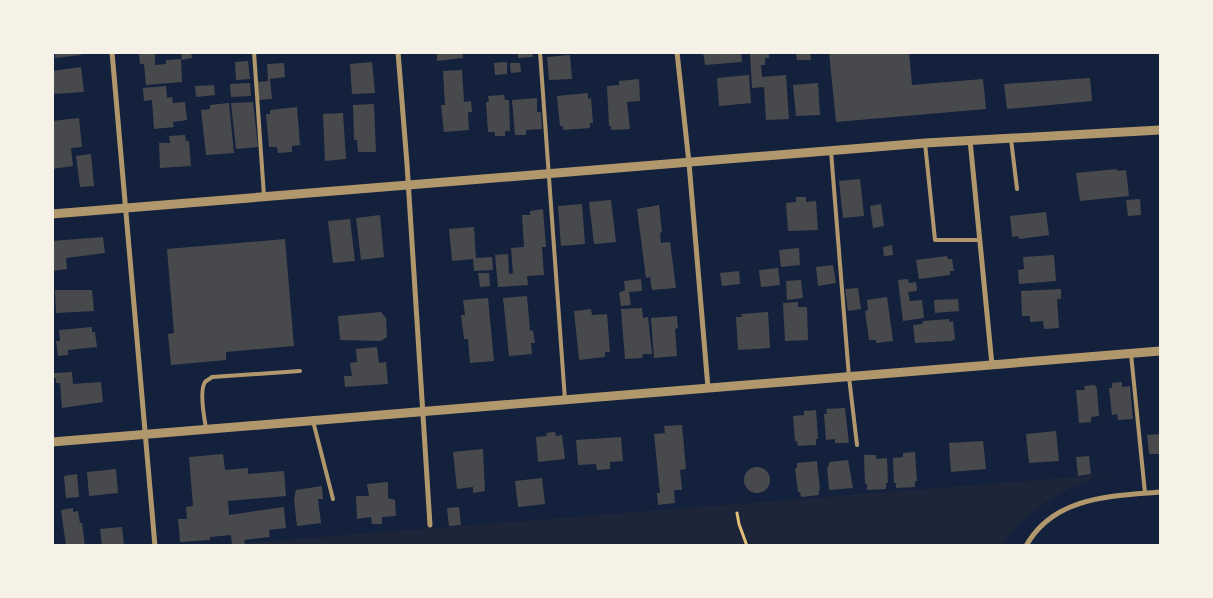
<svg xmlns="http://www.w3.org/2000/svg" width="1213" height="598" font-family="'Alegreya Sans',sans-serif">
<rect width="100%" height="100%" fill="#14213d"/>
<path fill="#1d2539" d="M1113,474C1106,475 1098,476 1091,479C1058,492 1021,515 1002,545L208,546Z"/>
<g fill="#48494c">
<path d="M55,52H80L81,55L55,58Z"/>
<path d="M155,52V65L166,64V60L181,59L182,82L146,85L144,64H140L139,53Z"/>
<path d="M181,52H191L192,58L182,60Z"/>
<path d="M437,52H462L463,58L437,61Z"/>
<path d="M518,52H532L533,57L518,58Z"/>
<path d="M703,52H741L742,62L705,65Z"/>
<path d="M750,52H769V58H765V65H761L762,77L786,75L789,119L766,120L764,87L752,88Z"/>
<path d="M796,52H810L811,60H797Z"/>
<path d="M829,52H909L912,85L983,79L986,109L836,122Z"/>
<path d="M570,55L572,79L549,80L547,57Z"/>
<path d="M248,61L250,79L236,80L235,62Z"/>
<path d="M372,62L375,93L352,94L350,64Z"/>
<path d="M507,62V74L495,75L494,63Z"/>
<path d="M284,63L285,77L270,79L272,99L259,100L258,82L268,81L267,64Z"/>
<path d="M510,63H520L521,72L511,73Z"/>
<path d="M81,67L84,92L52,94V71Z"/>
<path d="M462,70L464,102L471,101L472,112H468L469,130L444,132L441,105H445L443,71Z"/>
<path d="M749,75L751,103L719,106L717,78Z"/>
<path d="M1090,78L1092,101L1007,109L1004,84Z"/>
<path d="M639,79L640,101L627,102L630,129L611,130V126H609L607,86L619,85V81Z"/>
<path d="M250,83L251,96L231,97L230,84Z"/>
<path d="M818,83L820,115L796,116L793,85Z"/>
<path d="M214,85L215,95L196,97L195,86Z"/>
<path d="M166,86L167,98L172,97L173,103L185,102L187,120L173,122L174,127L154,129L152,100L144,101L143,88Z"/>
<path d="M588,93V99L591,98L593,123H590V128L563,130V126H560L557,96Z"/>
<path d="M504,95L505,100H509L510,131H505V136H495V132H488L486,102H489L488,96Z"/>
<path d="M537,98V112H541L542,129L526,130V135H515L512,100Z"/>
<path d="M253,102L258,147L236,149L231,103Z"/>
<path d="M229,103L234,153L206,155L201,110L210,109V105Z"/>
<path d="M374,104L376,152H358L357,140H354L353,105Z"/>
<path d="M297,107L300,145L292,146V152L278,153L277,147H269L266,114H270V110Z"/>
<path d="M343,113L346,159L325,161L323,114Z"/>
<path d="M79,118L82,147L71,148L73,166L52,169V144H54L52,121Z"/>
<path d="M185,135L186,141H189L191,166L160,168L159,143H170L169,136Z"/>
<path d="M91,154L94,186L80,187L76,156Z"/>
<path d="M1117,169V171L1126,170L1129,196L1080,201L1076,173Z"/>
<path d="M860,179L864,216L843,218L839,181Z"/>
<path d="M796,197H806V202L816,201L818,230L788,231L786,203L796,202Z"/>
<path d="M1140,199L1141,215L1128,216L1126,200Z"/>
<path d="M611,200L616,242L594,244L589,202Z"/>
<path d="M582,204L585,244L561,246L558,206Z"/>
<path d="M881,204L884,226L873,228L870,206Z"/>
<path d="M659,205L662,232L660,233L661,243L670,242L676,288L652,290L650,277L646,278L637,209Z"/>
<path d="M543,209L546,247H542L544,275L527,276L528,285L498,287L495,255L508,254L509,274L513,273L511,248L524,247L522,215H530V211Z"/>
<path d="M1046,212L1049,235L1019,239L1018,236L1012,237L1010,216Z"/>
<path d="M380,215L384,257L361,260L356,218Z"/>
<path d="M350,219L355,261L333,263L328,221Z"/>
<path d="M474,227L476,258L492,257L493,270L474,271L473,259L452,261L449,229Z"/>
<path d="M103,237L105,253L66,258L67,269L52,271V241Z"/>
<path d="M285,239L294,346L226,352V360L171,365L168,334L174,333L167,249Z"/>
<path d="M892,245L893,255L884,256L883,247Z"/>
<path d="M799,248L800,265L781,267L779,250Z"/>
<path d="M1054,255L1056,281L1019,284L1018,270L1024,269L1023,257Z"/>
<path d="M947,256L948,259H952L954,271H950V275L919,279L916,260Z"/>
<path d="M833,265L836,283L818,286L816,267Z"/>
<path d="M778,268L780,285L761,287L759,270Z"/>
<path d="M739,271L740,284L722,286L720,273Z"/>
<path d="M478,273H489L490,286L480,287Z"/>
<path d="M641,279L642,291L629,292L631,305L621,306L619,293L625,290L624,281Z"/>
<path d="M908,279L909,283L916,282L917,291L908,292L910,301L922,300L924,318L903,321L898,280Z"/>
<path d="M801,280L803,298L787,300L786,281Z"/>
<path d="M858,288L861,309L848,311L845,289Z"/>
<path d="M1061,289V299H1057L1059,328L1044,329L1043,321L1030,322V316H1022L1021,291Z"/>
<path d="M55,290H92L94,311L56,313Z"/>
<path d="M527,296L530,331L533,330L535,343H531L532,354L509,356L503,298Z"/>
<path d="M887,297L893,341L876,343V340H869L865,311L868,310L867,300Z"/>
<path d="M488,298L494,361L470,363L468,339H464L461,315H465L463,300Z"/>
<path d="M958,299L959,311L935,313L934,300Z"/>
<path d="M798,302V307H807L808,340L785,341L783,303Z"/>
<path d="M642,308L643,318L648,317L652,354H643L642,358L625,359L621,309Z"/>
<path d="M591,309L592,315L607,314L610,352H605V357L579,360L574,311Z"/>
<path d="M381,312L386,318L387,337L381,341L340,340L338,316Z"/>
<path d="M768,312L770,348L738,350L736,317H742L741,314Z"/>
<path d="M677,316L678,328L675,329L677,356L654,358L651,318Z"/>
<path d="M949,319V322L953,321L955,339L952,341L915,343L913,325L922,324L923,321Z"/>
<path d="M92,327V332H95L97,347L68,350V355L58,356L56,341H60L59,330Z"/>
<path d="M377,347L379,363L386,362L388,384L345,387L344,376H352L350,363L357,362L356,349Z"/>
<path d="M52,368L54,373L72,372L73,384L101,382L103,402L62,408L60,383H56V378H52Z"/>
<path d="M1122,382V387L1130,386L1133,419L1118,420L1117,414L1112,415L1109,388H1112V383Z"/>
<path d="M1095,385L1097,389L1099,416L1091,417V422L1079,423L1076,390H1085L1084,386Z"/>
<path d="M845,408L849,443H835V439L826,440L824,414H827L826,409Z"/>
<path d="M816,410L818,439H816V445L798,446L797,441H795L793,416L804,415V411Z"/>
<path d="M682,425L686,469L680,470L682,490H674L675,503L658,505L657,493H660L654,434L665,433L664,426Z"/>
<path d="M1056,431L1059,461L1029,463L1026,434Z"/>
<path d="M555,432L556,436L562,435L565,459L538,462L536,437L547,436L546,433Z"/>
<path d="M1160,434V454H1149L1147,435Z"/>
<path d="M621,437L623,461L610,462V469L597,470L596,464L578,465L576,440Z"/>
<path d="M983,441L986,469L951,472L949,443Z"/>
<path d="M483,449L485,491L473,493V487L457,489L453,452Z"/>
<path d="M915,452L917,481H915V487L896,488V483H894L893,458L903,457V453Z"/>
<path d="M223,454L225,470L248,468V474L284,471L286,496L228,501L229,515L284,507L286,528L269,530L270,537L244,540L245,544L232,545L231,535L210,537V540L180,542L178,519H187L186,507L193,506L189,457Z"/>
<path d="M864,455H876V459L887,458L888,483H886V489L867,490V484H865Z"/>
<path d="M1089,456L1091,474L1078,476L1076,457Z"/>
<path d="M848,460L853,488L829,490L827,467L829,466V462Z"/>
<path d="M817,461L820,490H819V495L801,497L800,492H798L795,468H797V463Z"/>
<circle cx="757" cy="480" r="13"/>
<path d="M116,469L118,493L89,496L87,472Z"/>
<path d="M77,474L79,497L66,498L64,476Z"/>
<path d="M542,478L545,504L518,507L515,481Z"/>
<path d="M388,482V498L395,500L396,516L382,517V524H372L371,517L357,519L356,496H369L367,484Z"/>
<path d="M322,486L323,499H318L321,523L297,526L294,499L296,490Z"/>
<path d="M459,507L461,525L449,526L447,508Z"/>
<path d="M73,508V512L78,511L80,523H82L85,546H66L61,510Z"/>
<path d="M122,527L124,546H102L100,529Z"/>
</g>
<g fill="none" stroke-linecap="round" stroke-linejoin="round">
<path stroke="#e5c07b" stroke-width="3" d="M737,513L739,524L747,546"/>
<g stroke="#b1986c" stroke-width="4">
<path d="M254,52L264,196"/>
<path d="M540,52L565,400"/>
<path d="M1011,139L1017,189"/>
<path d="M925,143L935,240H979"/>
<path d="M831,151L849,377L857,445"/>
<path d="M1131,354L1145,493"/>
<path d="M313,421L333,499"/>
<path d="M206,428C204,417 199,391 205,382C207,380 210,379 212,377L300,371"/>
</g>
<g stroke="#b1986c" stroke-width="5">
<path d="M112,52L155,546"/>
<path d="M398,52L407,164L430,525"/>
<path d="M677,52L689,163L708,388"/>
<path d="M970,140L992,365"/>
<path d="M1026,546C1054,496 1111,496 1160,492"/>
</g>
<g stroke="#b1986c" stroke-width="9">
<path d="M52,214L925,143L1160,130"/>
<path d="M52,442L1160,351"/>
</g>
</g>
<rect width="1213" height="598" fill="none" stroke="#f6f1e7" stroke-width="108"/>
</svg>
